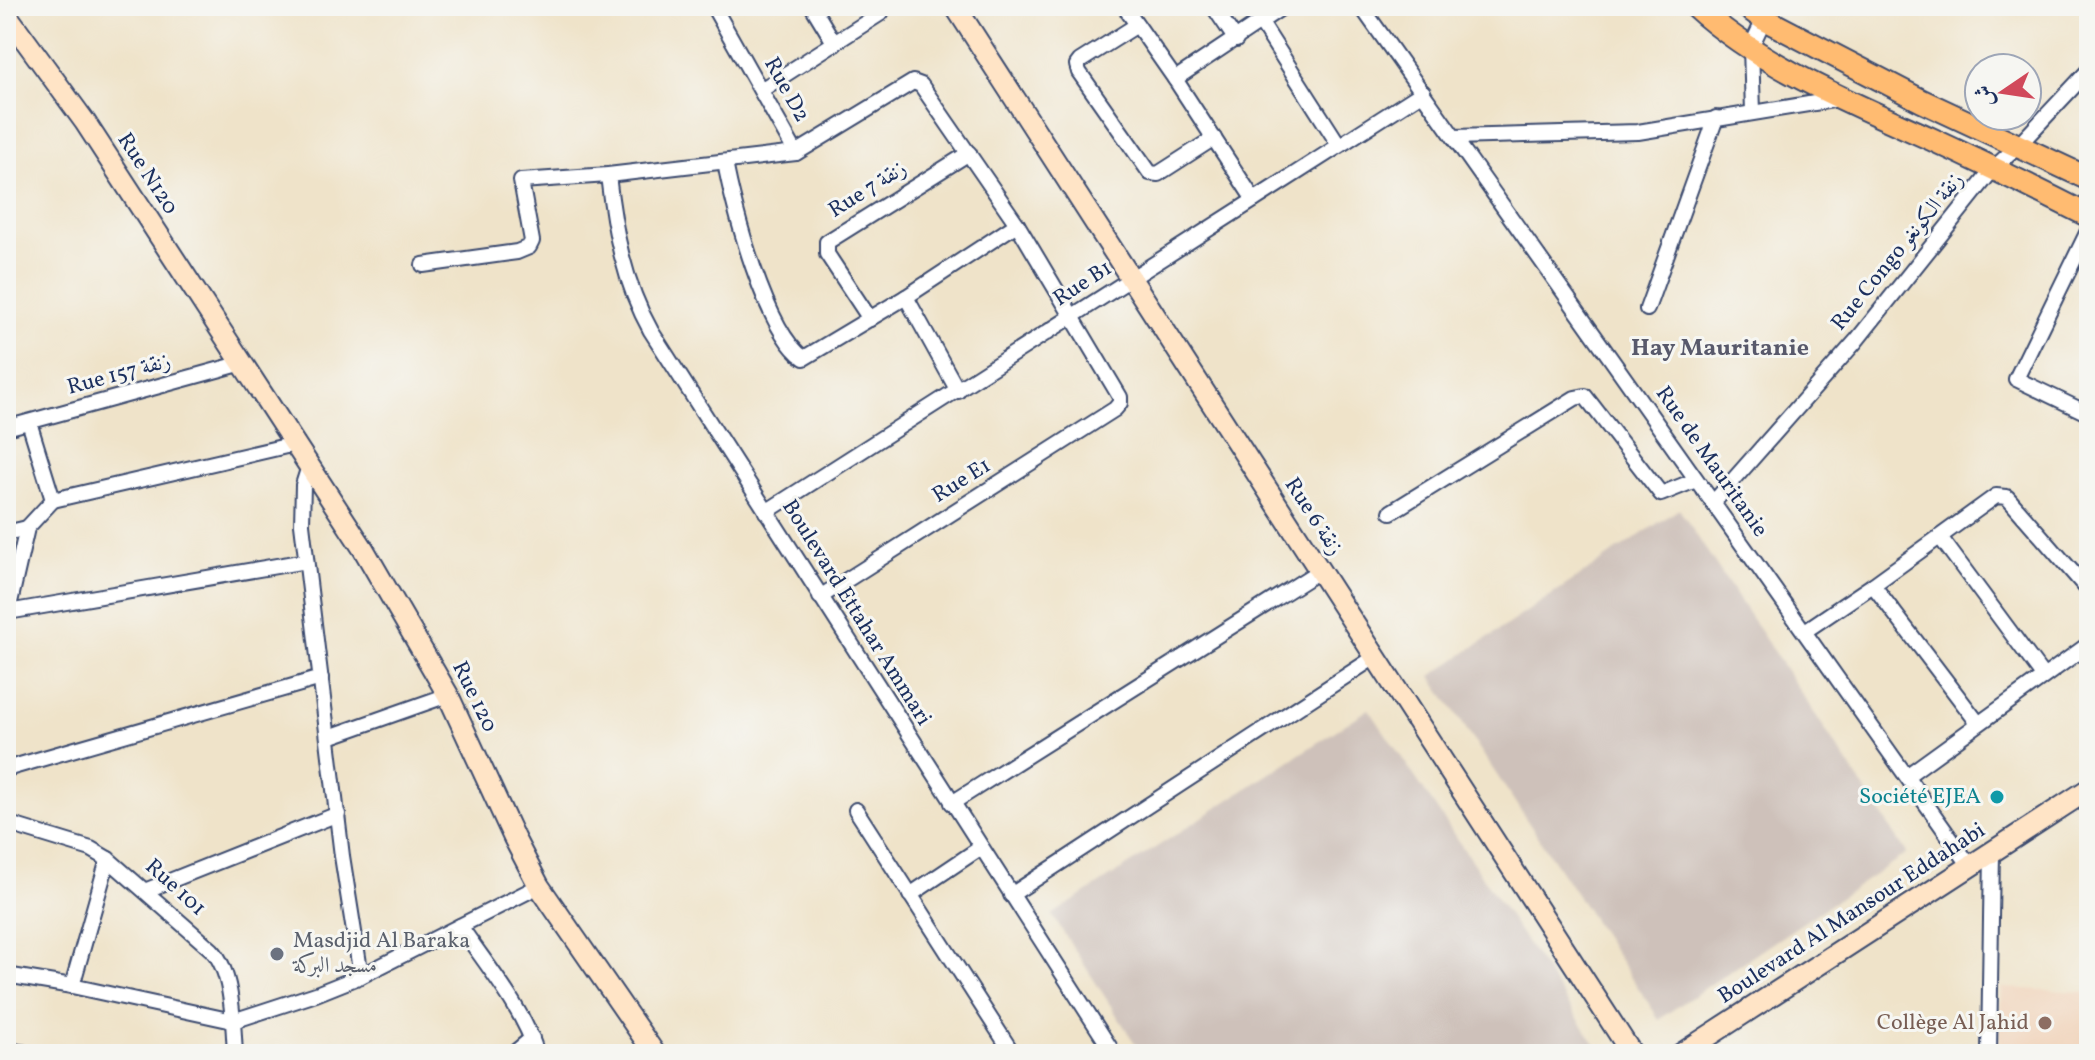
<svg xmlns="http://www.w3.org/2000/svg" width="2095" height="1060" font-family="Vollkorn,Amiri,serif">
<rect width="100%" height="100%" fill="#f6f6f2"/>
<filter id="ink" filterUnits="userSpaceOnUse"><feTurbulence type="fractalNoise" baseFrequency=".0125" numOctaves="2"/><feDisplacementMap in="SourceGraphic" scale="16" xChannelSelector="R" yChannelSelector="G"/><feConvolveMatrix kernelMatrix="1 2 1 2 8 2 1 2 1" color-interpolation-filters="sRGB"/></filter>
<filter id="wash" filterUnits="userSpaceOnUse"><feTurbulence type="fractalNoise" baseFrequency=".006" numOctaves="4" result="noise"/><feDisplacementMap in="SourceGraphic" scale="32" xChannelSelector="R" yChannelSelector="G"/><feGaussianBlur stdDeviation="1.8" result="paint"/><feColorMatrix in="noise" values="0 0 0 0 0 0 0 0 0 0 0 0 0 0 0 0 0 1.4 0 .05"/><feComposite in="paint" operator="in"/></filter>
<g filter="url(#wash)">
<rect width="100%" height="100%" fill="#efe3c9"/>
<path fill="#f1d5bd" d="M2001,988L2089,992V1054H2000Z"/>
<g fill="#cec1ba">
<path d="M1679,509L1907,853L1659,1019L1431,676Z"/>
<path d="M1369,709L1602,1054H1142L1052,915Z"/>
</g>
</g>
<g filter="url(#ink)">
<g fill="none" stroke-linecap="round" stroke-linejoin="round">
<defs>
<g id="street">
<path d="M713,6L796,153"/>
<path d="M812,6L835,44"/>
<path d="M1124,6L1175,79L1254,200"/>
<path d="M1213,6L1236,40"/>
<path d="M1361,6L1970,866"/>
<path d="M1261,23L1339,145"/>
<path d="M1137,25L1080,61L1077,65L1079,72L1150,173L1158,174L1214,138"/>
<path d="M1175,79L1284,6"/>
<path d="M761,90L881,13L882,6"/>
<path d="M1753,112L1751,47L1764,19L1766,6"/>
<path d="M1454,137L1638,132L1839,99"/>
<path d="M725,162C733,207 766,333 804,358L906,297L1017,224"/>
<path d="M608,175C614,229 624,283 651,331L1114,1054"/>
<path d="M2089,229L2016,379L2089,414"/>
<path d="M423,265L517,252L529,247L532,241L521,181L608,175L796,153L913,82L921,85L1017,224L1120,397V403L1115,409L820,597"/>
<path d="M906,297L958,391"/>
<path d="M1647,309L1716,118"/>
<path d="M870,319L827,254V242L969,153"/>
<path d="M29,422L53,500"/>
<path d="M6,428L243,363"/>
<path d="M309,466L303,485L302,524L342,856L361,976"/>
<path d="M53,500L295,444"/>
<path d="M1713,503L1856,341L1994,168L2017,147L2089,70"/>
<path d="M766,512L1423,92"/>
<path d="M1391,512L1575,398L1585,396L1661,494L1696,480"/>
<path d="M6,533L27,528"/>
<path d="M1940,537L2043,676"/>
<path d="M1873,585L1978,723"/>
<path d="M8,612L306,561"/>
<path d="M6,620L27,528L53,500"/>
<path d="M1805,631L1873,585L1996,496L2007,497L2089,591"/>
<path d="M329,737L448,695"/>
<path d="M6,769L321,678"/>
<path d="M1908,775L2089,644"/>
<path d="M952,803L1319,571"/>
<path d="M856,810L1013,1054"/>
<path d="M6,823L91,849L108,859L212,950C233,972 233,1024 235,1054"/>
<path d="M147,890L338,814"/>
<path d="M910,895L980,848"/>
<path d="M1011,895L1375,657"/>
<path d="M460,926C487,966 523,1008 537,1054"/>
<path d="M6,975L72,986L233,1021L316,994L361,976L539,886"/>
<path d="M72,986L108,859"/>
<path d="M6,1050L32,1054"/>
<path d="M513,1054L532,1038"/>
<path d="M1989,1054L1992,852"/>
</g>
<g id="secondary">
<path d="M955,6L1632,1054"/>
<path d="M6,14L85,122L364,550L448,695L514,838L539,886L655,1054"/>
<path d="M1681,1054L2089,789"/>
</g>
<g id="primary">
<path d="M1695,6C1761,66 1849,102 1929,138C1983,163 2036,189 2089,216"/>
<path d="M1746,6L1764,19L1922,101L2089,179"/>
</g>
</defs>
<use href="#street" stroke="#3b4a6e" stroke-width="18"/>
<use href="#secondary" stroke="#3b4a6e" stroke-width="24"/>
<use href="#primary" stroke="#3b4a6e" stroke-width="26"/>
<use href="#street" stroke="#fff" stroke-width="14"/>
<use href="#secondary" stroke="#ffe4c6" stroke-width="20"/>
<use href="#primary" stroke="#ffbb71" stroke-width="22"/>
</g>
</g>
<circle fill="#0f9aa8" stroke="#f6f6f2" stroke-width="3" cx="1997" cy="797" r="8"/>
<circle fill="#6b7280" stroke="#f6f6f2" stroke-width="3" cx="277" cy="954" r="8"/>
<circle fill="#8d6e63" stroke="#f6f6f2" stroke-width="3" cx="2045" cy="1023" r="8"/>
<g text-anchor="middle" dominant-baseline="central" stroke-width="6" stroke-linejoin="round" paint-order="stroke">
<g font-size="22" fill="#1b2f5e" stroke="#f6f6f2">
<text transform="translate(786 90) rotate(61)">Rue D2</text>
<text transform="translate(147 174) rotate(57)">Rue N120</text>
<text transform="translate(868 190) rotate(-32)">Rue 7 زنقة</text>
<text transform="translate(1898 252) rotate(-51)">Rue Congo زنقة الكونغو</text>
<text transform="translate(1083 284) rotate(-33)">Rue B1</text>
<text transform="translate(119 375) rotate(-15)">Rue 157 زنقة</text>
<text transform="translate(1711 462) rotate(55)">Rue de Mauritanie</text>
<text transform="translate(962 481) rotate(-32)">Rue E1</text>
<text transform="translate(1313 517) rotate(57)">Rue 6 زنقة</text>
<text transform="translate(856 613) rotate(58)">Boulevard Ettahar Ammari</text>
<text transform="translate(474 697) rotate(64)">Rue 120</text>
<text transform="translate(175 888) rotate(42)">Rue 101</text>
<text transform="translate(1852 914) rotate(-33)">Boulevard Al Mansour Eddahabi</text>
</g>
<g font-size="22" fill="#0d838f" stroke="#f6f6f2" text-anchor="end">
<text x="1981" y="797">Société EJEA</text>
</g>
<g font-size="22" fill="#5b616d" stroke="#f6f6f2" text-anchor="start">
<text x="293" y="941">Masdjid Al Baraka<tspan x="293" dy="25">مسجد البركة</tspan></text>
</g>
<g font-size="22" fill="#785e54" stroke="#f6f6f2" text-anchor="end">
<text x="2029" y="1023">Collège Al Jahid</text>
</g>
<g font-size="24" font-weight="bold" fill="#58596b" stroke="#f6f6f2">
<text x="1720" y="349">Hay Mauritanie</text>
</g>
</g>
<rect width="2095" height="1060" fill="none" stroke="#f6f6f2" stroke-width="32"/>
<g transform="translate(2003 92) rotate(257)"><circle r="38" fill="#f6f6f2" stroke="#9ea6b7" stroke-width="2"/>
<path d="M0-6L14 30L0 20L-14 30Z" fill="#d1495b"/>
<text y="-12" font-size="22" font-weight="bold" text-anchor="middle" fill="#1b2f5e">ش</text>
</g>
</svg>
